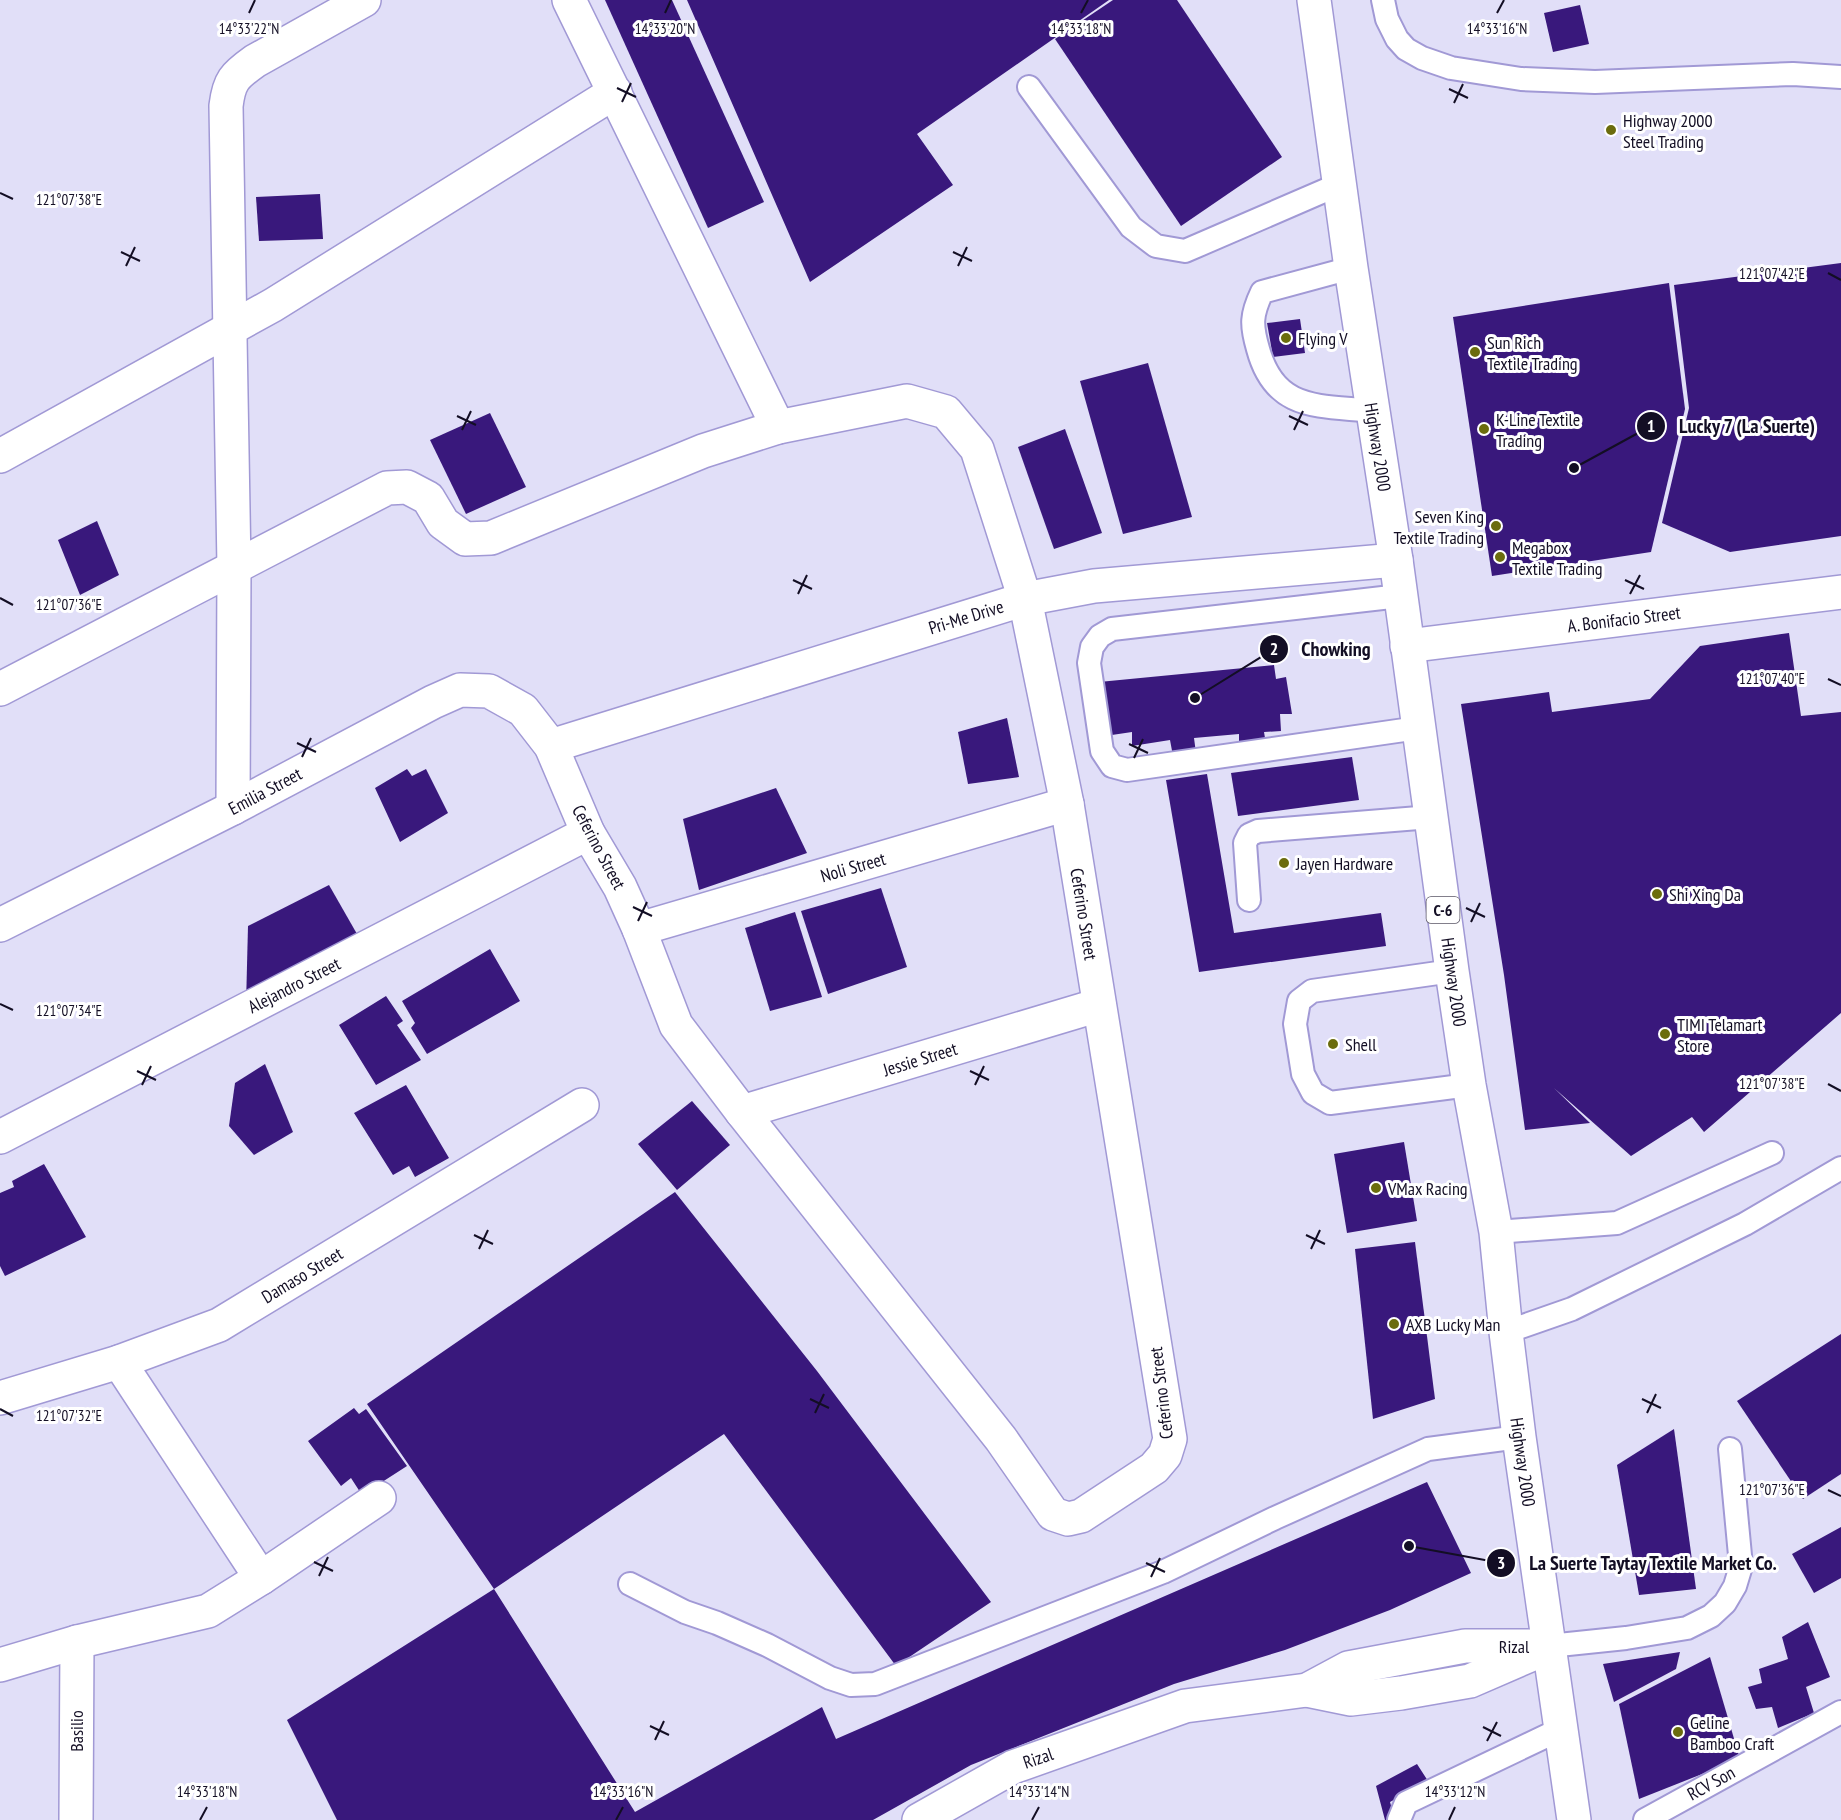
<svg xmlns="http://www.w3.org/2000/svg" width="1841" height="1820" font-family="'PT Sans Narrow',sans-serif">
<rect width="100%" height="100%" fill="#e1dff8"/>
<g fill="#39187c">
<path d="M605,0H672L764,202L708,228Z"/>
<path d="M687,0H1109L917,134L953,185L810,282Z"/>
<path d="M1113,0H1177L1282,157L1181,226L1055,39Z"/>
<path d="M1580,5L1589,44L1553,52L1544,13Z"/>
<path d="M320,194L323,239L259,241L256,197Z"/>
<path d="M1841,263V536L1730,552L1662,523L1689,408L1674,285Z"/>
<path d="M1669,283L1685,409L1651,552L1492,576L1453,317Z"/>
<path d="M1300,319L1305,353L1273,357L1267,323Z"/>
<path d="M1148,363L1192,517L1123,534L1080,381Z"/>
<path d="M490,413L526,487L466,514L430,440Z"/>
<path d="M1065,429L1102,533L1054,549L1018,447Z"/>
<path d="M97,521L119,575L80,595L58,540Z"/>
<path d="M1789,633L1801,716L1841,712V1013L1704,1132L1692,1117L1631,1156L1554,1088L1590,1123L1525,1130L1504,975L1461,704L1549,692L1552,712L1650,699L1700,646Z"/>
<path d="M1274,665L1276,679L1286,677L1292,714H1280L1281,731L1264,732L1266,744L1239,747V734L1194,738L1196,753L1173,756L1170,740L1132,746V732L1105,736L1099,682Z"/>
<path d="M1007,718L1019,777L968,784L958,732Z"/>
<path d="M1352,757L1359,800L1238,816L1231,773Z"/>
<path d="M407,769L412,776L426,769L448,813L400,842L375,788Z"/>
<path d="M1207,774L1234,933L1381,913L1386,946L1199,972L1166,780Z"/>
<path d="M776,788L807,853L699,890L683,819Z"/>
<path d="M329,885L361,941L246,1005L248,926Z"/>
<path d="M881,888L907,967L828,994L801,911Z"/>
<path d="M795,912L822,997L770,1011L745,928Z"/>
<path d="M490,949L520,1001L427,1054L411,1028L415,1023L402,1001Z"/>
<path d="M386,996L403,1021L397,1025L421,1060L376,1085L339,1025Z"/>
<path d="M265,1064L293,1132L254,1155L229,1126L235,1083Z"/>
<path d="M406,1085L449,1158L415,1177L409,1166L393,1175L354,1113Z"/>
<path d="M692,1101L730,1145L677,1190L638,1144Z"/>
<path d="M1404,1142L1417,1221L1347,1233L1334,1154Z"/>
<path d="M44,1164L86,1237L5,1276L0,1266V1193L14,1187L12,1181Z"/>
<path d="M675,1192L817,1371L991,1602L896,1666L724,1434L494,1589L635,1812L822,1707L836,1739L1427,1482L1471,1573L1390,1610L1285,1650L1174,1684L971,1765L873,1820H337L287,1720L494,1589L367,1404Z"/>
<path d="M1415,1242L1435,1399L1373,1419L1355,1249Z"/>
<path d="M1841,1334V1474L1803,1499L1737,1401Z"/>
<path d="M354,1408L359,1414L366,1409L407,1466L362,1495L351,1478L341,1486L308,1441Z"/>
<path d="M1674,1429L1696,1589L1639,1595L1617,1465Z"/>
<path d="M1841,1527V1578L1814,1593L1792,1554Z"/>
<path d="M1808,1622L1830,1677L1806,1687L1814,1713L1778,1728L1772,1707L1756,1709L1748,1687L1762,1683L1759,1669L1788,1659L1782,1637Z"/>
<path d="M1680,1652L1676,1669L1614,1702L1603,1664Z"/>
<path d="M1710,1657L1740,1759L1639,1799L1619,1704Z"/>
<path d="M1417,1764L1428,1781L1390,1802L1395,1820H1385L1376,1786Z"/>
</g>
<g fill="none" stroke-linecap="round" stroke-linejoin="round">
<defs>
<g id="service">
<path d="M1383,0L1387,19L1397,39L1406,49L1422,58L1451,68L1521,79L1595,82L1793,74L1841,77"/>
<path d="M1029,87L1131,227L1156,246L1185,251L1340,184"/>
<path d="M1351,268L1262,292C1251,315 1251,325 1258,349C1275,412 1319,405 1373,411"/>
<path d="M1400,596L1112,629L1100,636L1092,647L1089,663L1102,751L1112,766L1127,770L1418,728"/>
<path d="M1249,900L1245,843L1249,835L1258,831L1431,817"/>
<path d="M1452,971L1312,991L1299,1001L1295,1024L1303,1074L1313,1093L1330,1103L1469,1085"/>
<path d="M1496,1232L1617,1223L1772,1153"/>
<path d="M1506,1332L1572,1309L1745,1224L1841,1168"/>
<path d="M630,1584L685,1612L717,1623L767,1645L830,1678L851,1685L875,1684L1163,1572L1275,1518L1428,1449L1519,1437"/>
<path d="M1549,1646L1626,1638L1687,1628L1711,1616L1725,1603L1735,1586L1741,1566L1730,1449"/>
<path d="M1399,1820L1406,1803L1561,1729"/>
<path d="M1645,1820L1841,1712"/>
</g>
<g id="minor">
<path d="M569,0L778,427"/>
<path d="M0,456L273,305L615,92"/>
<path d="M0,689L387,488L407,487L428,498L443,523L465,539L491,538L703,451L778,427L907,401L946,412L977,449L1025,599L1067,804L1170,1439L1165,1455L1154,1468L1081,1516L1068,1519L1053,1514L1001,1439L742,1112L676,1025L639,929L620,887L588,833L551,746L523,710L489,691L460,690L433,702L233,808L0,925"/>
<path d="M551,746L1025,599L1094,586L1396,560"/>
<path d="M233,808L234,567L226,106C229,81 234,76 255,61L364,0"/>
<path d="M639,929L1067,804"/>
<path d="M742,1112L1099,1005"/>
<path d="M0,1137L588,833"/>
<path d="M119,1362L261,1578"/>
<path d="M0,1398L119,1362L219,1325L582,1105"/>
<path d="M0,1665L77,1642L208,1611L261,1578L379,1498"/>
<path d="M1307,1690L1351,1699L1401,1693L1470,1681L1537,1652"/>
<path d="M76,1820L77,1642"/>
<path d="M919,1820L1013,1767L1185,1706L1307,1690L1348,1668L1465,1646H1549"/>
</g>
<path id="tertiary" d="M1407,646L1841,592"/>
<path id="primary" d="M1314,0L1351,268L1396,560L1452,971L1469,1085L1496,1232L1506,1332L1519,1437L1574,1820"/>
</defs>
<use href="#service" stroke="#a199d5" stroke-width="26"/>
<use href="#minor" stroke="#a199d5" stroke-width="36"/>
<use href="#tertiary" stroke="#a199d5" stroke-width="36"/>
<use href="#primary" stroke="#a199d5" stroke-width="36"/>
<use href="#service" stroke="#fff" stroke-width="22"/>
<use href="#minor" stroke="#fff" stroke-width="33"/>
<use href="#tertiary" stroke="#fff" stroke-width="33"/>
<use href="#primary" stroke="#fff" stroke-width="33"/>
</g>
<path fill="none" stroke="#130e24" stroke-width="2" d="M249,13L255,0M665,13L671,0M1081,13L1088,0M1497,13L1504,0M617,88L636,97M1449,89L1468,98M622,102L631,83M1454,103L1463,84M0,193L13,199M121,252L140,261M953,252L972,261M126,266L135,247M958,266L967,247M1828,273L1841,280M457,416L476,425M1289,416L1308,425M462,430L471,411M1294,430L1303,411M793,580L812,589M1625,580L1644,589M798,594L807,575M1630,594L1640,575M0,598L13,605M1828,679L1841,685M297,743L316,752M1129,744L1148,753M302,757L311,738M1134,758L1143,739M633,907L652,916M1466,908L1485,917M638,921L647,902M1471,922L1480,903M0,1004L13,1010M137,1071L156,1080M970,1071L989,1080M1828,1084L1841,1091M142,1085L151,1066M975,1085L984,1066M474,1235L493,1244M1306,1235L1325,1244M479,1249L488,1230M1311,1249L1320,1230M810,1399L829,1408M1642,1399L1661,1408M0,1409L13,1416M815,1413L824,1394M1647,1413L1656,1394M1828,1490L1841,1496M314,1562L333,1571M1146,1563L1165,1572M319,1576L328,1557M1151,1577L1160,1558M650,1726L669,1735M1483,1727L1501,1736M655,1740L664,1721M1487,1741L1497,1722M200,1820L207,1807M616,1820L623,1807M1032,1820L1039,1807M1449,1820L1455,1807"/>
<g fill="#6b6c0d" stroke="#fff" stroke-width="2">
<circle cx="1611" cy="130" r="6"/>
<circle cx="1286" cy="338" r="6"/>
<circle cx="1475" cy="352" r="6"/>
<circle cx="1484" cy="429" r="6"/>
<circle cx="1496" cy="526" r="6"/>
<circle cx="1500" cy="557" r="6"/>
<circle cx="1284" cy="863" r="6"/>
<circle cx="1657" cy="894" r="6"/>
<circle cx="1665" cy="1034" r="6"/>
<circle cx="1333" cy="1044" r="6"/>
<circle cx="1376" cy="1188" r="6"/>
<circle cx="1394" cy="1324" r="6"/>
<circle cx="1678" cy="1732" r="6"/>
</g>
<g text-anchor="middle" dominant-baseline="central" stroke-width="6" stroke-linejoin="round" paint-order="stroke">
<rect fill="#fff" stroke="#5a5666" stroke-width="1.5" x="1426.5" y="897" width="33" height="26" rx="4.5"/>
<g font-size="16" font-weight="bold" fill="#130e24">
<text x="1443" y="910">C-6</text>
</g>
<g font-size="18" fill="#130e24" stroke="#fff" text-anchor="start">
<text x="1623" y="120">Highway 2000<tspan x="1623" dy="21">Steel Trading</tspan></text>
<text x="1298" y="338">Flying V</text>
<text x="1487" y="342">Sun Rich<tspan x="1487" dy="21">Textile Trading</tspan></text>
<text x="1496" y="419">K-Line Textile<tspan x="1496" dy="21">Trading</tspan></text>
<text x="1484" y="516" text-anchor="end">Seven King<tspan x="1484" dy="21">Textile Trading</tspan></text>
<text x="1512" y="547">Megabox<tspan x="1512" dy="21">Textile Trading</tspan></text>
<text x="1296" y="863">Jayen Hardware</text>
<text x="1669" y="894">Shi Xing Da</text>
<text x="1677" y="1024">TIMI Telamart<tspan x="1677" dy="21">Store</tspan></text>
<text x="1345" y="1044">Shell</text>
<text x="1388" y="1188">VMax Racing</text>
<text x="1406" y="1324">AXB Lucky Man</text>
<text x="1690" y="1722">Geline<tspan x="1690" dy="21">Bamboo Craft</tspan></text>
</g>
<g font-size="18" fill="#130e24" stroke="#fff">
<text transform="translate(1378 447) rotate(81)">Highway 2000</text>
<text transform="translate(966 617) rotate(-17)">Pri-Me Drive</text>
<text transform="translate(1624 619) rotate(-7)">A. Bonifacio Street</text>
<text transform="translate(265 791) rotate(-28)">Emilia Street</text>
<text transform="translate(599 847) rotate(62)">Ceferino Street</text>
<text transform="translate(853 867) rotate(-16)">Noli Street</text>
<text transform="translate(1084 914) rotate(81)">Ceferino Street</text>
<text transform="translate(1454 982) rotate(82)">Highway 2000</text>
<text transform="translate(294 985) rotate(-27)">Alejandro Street</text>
<text transform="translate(920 1059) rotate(-17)">Jessie Street</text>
<text transform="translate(302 1275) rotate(-31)">Damaso Street</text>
<text transform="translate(1161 1393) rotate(-97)">Ceferino Street</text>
<text transform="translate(1523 1462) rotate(82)">Highway 2000</text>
<text x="1514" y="1646">Rizal</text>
<text transform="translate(76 1731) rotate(-90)">Basilio</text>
<text transform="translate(1038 1758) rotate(-19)">Rizal</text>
<text transform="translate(1711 1783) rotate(-29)">RCV Son</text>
</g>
</g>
<g font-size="15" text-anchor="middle" fill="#130e24" stroke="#fff" stroke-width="6" stroke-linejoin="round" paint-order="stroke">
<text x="249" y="34">14°33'22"N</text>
<text x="665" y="34">14°33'20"N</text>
<text x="1081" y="34">14°33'18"N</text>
<text x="1497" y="34">14°33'16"N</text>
<text x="69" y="205">121°07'38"E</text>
<text x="1772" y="279">121°07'42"E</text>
<text x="69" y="610">121°07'36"E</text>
<text x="1772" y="684">121°07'40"E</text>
<text x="69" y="1016">121°07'34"E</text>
<text x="1772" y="1089">121°07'38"E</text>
<text x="69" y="1421">121°07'32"E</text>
<text x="1772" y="1495">121°07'36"E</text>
<text x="207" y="1797">14°33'18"N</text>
<text x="623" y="1797">14°33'16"N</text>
<text x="1039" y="1797">14°33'14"N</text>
<text x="1455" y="1797">14°33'12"N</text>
</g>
<path fill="none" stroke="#130e24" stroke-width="2" d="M1574 468L1651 426M1195 698L1274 649M1409 1546L1501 1563"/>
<g fill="#130e24" stroke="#fff" stroke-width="2">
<circle cx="1574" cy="468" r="6"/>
<circle cx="1195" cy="698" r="6"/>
<circle cx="1409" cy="1546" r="6"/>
<circle cx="1651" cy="426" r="15"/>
<circle cx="1274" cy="649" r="15"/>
<circle cx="1501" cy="1563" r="15"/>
</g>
<g font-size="18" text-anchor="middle" font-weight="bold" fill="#fff">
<text x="1651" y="432">1</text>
<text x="1274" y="655">2</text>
<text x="1501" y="1569">3</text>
</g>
<g font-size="20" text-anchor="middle" font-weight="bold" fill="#130e24" stroke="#fff" stroke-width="6" stroke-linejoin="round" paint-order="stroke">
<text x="1747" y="433">Lucky 7 (La Suerte)</text>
<text x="1336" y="656">Chowking</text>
<text x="1653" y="1570">La Suerte Taytay Textile Market Co.</text>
</g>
</svg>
